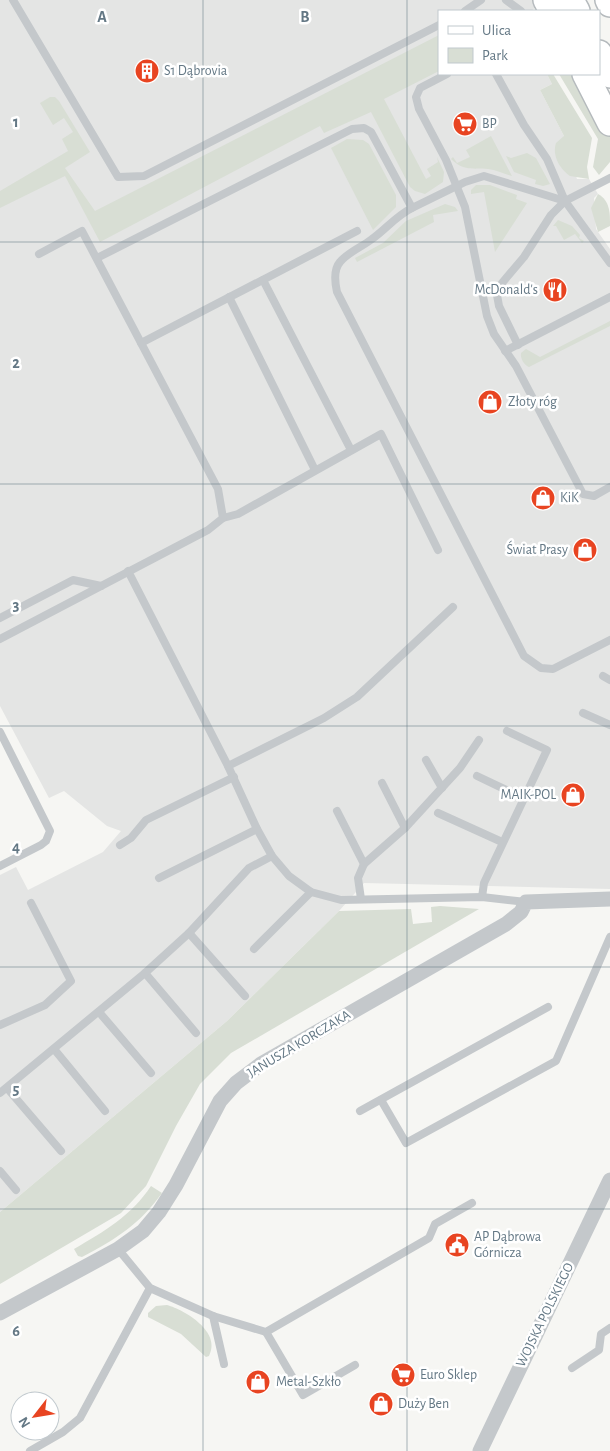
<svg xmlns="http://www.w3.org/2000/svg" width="610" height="1451" font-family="'Alegreya Sans',sans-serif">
<rect width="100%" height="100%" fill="#f6f6f3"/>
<path fill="#e4e5e4" d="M0,0H533L537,6L531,11H439V74H547L552,84L540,90L564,136L577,179H589L598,194L594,198L596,229L610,249V889L364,883L339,911L227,1021L0,1212V875L16,867L28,890L103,852L121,831L107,826L64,791L49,798L0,706Z"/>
<g fill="#d8ded4">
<path d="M439,35V71L384,99L426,179L431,176L427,169L438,162L437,157L444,172L443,182L425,194L415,191L410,187L371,112L324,133L320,126L100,242L65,176L0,208V191L68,151L62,139L73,132L64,118L53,125L40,103L50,97H55L59,101L90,152L65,168L95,211Z"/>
<path d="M547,74H553L592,138L587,167L589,179L570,176C559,168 552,155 556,143L564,136L540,90L552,84Z"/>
<path d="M559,74H577L610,136V162L599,175L593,167L598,139Z"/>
<path d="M491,136L512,176C505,174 496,170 488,169C473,168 463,171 451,159L453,157L457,163L470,157L466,150Z"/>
<path d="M347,139L363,140L369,144L396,195V207L373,230L331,148Z"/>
<path d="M527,153L536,158L550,184L543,186L535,184L536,180L514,172L506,156L511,158Z"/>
<path d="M476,185H490L517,195L516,199L527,203L495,252L484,192L471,194V190Z"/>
<path d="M598,194C610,201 610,212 610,226L598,232L591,208Z"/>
<path d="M445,204L455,207L458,211L433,215L434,222L357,262L355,258L383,243L406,221Z"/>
<path d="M558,220L572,226L580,235L579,238L584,241L582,243L575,234L564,240L556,226H553Z"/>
<path d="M610,321V326L529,367C524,365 520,358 521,353L526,349L540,357Z"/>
<path d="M440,906L479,909L231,1053L200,1084L176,1126L146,1186L121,1213L0,1284V1212L227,1021L339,911L411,909L413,924L432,922L431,907Z"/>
<path d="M151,1186L162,1193C139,1225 116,1239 82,1257L78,1256L74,1249C105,1231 131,1216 151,1186Z"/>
<path d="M167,1305C185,1310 222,1332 209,1356L206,1357L181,1334L148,1317V1313L156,1306Z"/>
</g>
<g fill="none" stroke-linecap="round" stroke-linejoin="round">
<defs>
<g id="primary">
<path d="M546,0L552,11"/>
<path d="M571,0L577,11"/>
<path d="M608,0L610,4"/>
<path d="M599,53L610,75"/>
<path d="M585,74L610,123"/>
</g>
</defs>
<use href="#primary" stroke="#b5babd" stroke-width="28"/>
<g stroke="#c4c8cb" stroke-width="8">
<path d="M13,0L118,177L144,176L439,25"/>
<path d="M506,0L521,11"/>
<path d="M465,11L481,0"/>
<path d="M447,74L420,88L416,97L419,109L446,160L465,207L487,316L494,334L516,366L583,494L594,496L610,487"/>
<path d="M496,74L524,125L547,159L565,201L610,263"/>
<path d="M412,208C396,216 386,229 372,239C362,247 348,252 340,262C333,270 335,283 337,292L524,656L541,668L553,669L610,640"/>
<path d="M97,258L352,129L364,128L371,132L412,208L465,182L484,176L565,201"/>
<path d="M263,280L351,450"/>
<path d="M229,297L315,470"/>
<path d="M141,343L357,231"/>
<path d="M518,345L499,306L497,295L502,283L524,257L551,215L565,201L610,178"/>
<path d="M505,351L610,297"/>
<path d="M223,518L238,514L381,434L438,550"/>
<path d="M128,571L228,766L257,829L272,856L289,876L311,892L341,900L482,897L526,902"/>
<path d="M0,618L73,580L101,586"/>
<path d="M0,639L208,530L223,518L218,489L82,231L39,254"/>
<path d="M603,676L610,680"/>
<path d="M583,713L610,725"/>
<path d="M0,732L50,831L46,841L41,845L0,866"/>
<path d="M426,760L442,788"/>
<path d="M228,766L324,718L357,697L453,607"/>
<path d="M477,776L523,798"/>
<path d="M382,783L405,828"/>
<path d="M337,811L364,864"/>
<path d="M438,813L502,842"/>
<path d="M120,845L131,838L146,820L234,777"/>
<path d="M159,878L257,829"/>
<path d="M482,897L484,883L547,750L507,731"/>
<path d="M361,899L358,878L364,864L405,828L460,768L479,740"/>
<path d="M189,933L245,996"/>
<path d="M254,949L311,892"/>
<path d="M145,973L196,1033"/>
<path d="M99,1012L151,1073"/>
<path d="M0,1025L45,1005L71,981L31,903"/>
<path d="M54,1049L105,1111"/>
<path d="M7,1088L61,1151"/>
<path d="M0,1093L145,973L189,933L249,868L272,856"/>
<path d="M381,1100L406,1143L556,1061L610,937"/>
<path d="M360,1111L548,1007"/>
<path d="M0,1171L16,1190"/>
<path d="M118,1249L150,1288L213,1316L266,1332L429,1238L435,1224L472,1203"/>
<path d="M213,1316L224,1364"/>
<path d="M266,1332L303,1395L355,1365"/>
<path d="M572,1368L599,1350L601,1334L610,1328"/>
<path d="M30,1451L63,1432L80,1418L150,1288"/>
</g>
<g stroke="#c4c8cb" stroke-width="15">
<path d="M0,1313L118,1249L143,1231L159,1212L176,1185L220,1101L236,1083L261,1064L506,924L521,912L526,902L610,899"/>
<path d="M480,1451L610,1180"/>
</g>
<use href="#primary" stroke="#fff" stroke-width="25"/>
</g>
<path fill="none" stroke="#647885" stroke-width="1" stroke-opacity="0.55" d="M203,0V1451M407,0V1451M0,242H610M0,484H610M0,726H610M0,967H610M0,1209H610"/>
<defs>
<symbol id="building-disc" viewBox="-11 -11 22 22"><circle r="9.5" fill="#e84421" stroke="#fff"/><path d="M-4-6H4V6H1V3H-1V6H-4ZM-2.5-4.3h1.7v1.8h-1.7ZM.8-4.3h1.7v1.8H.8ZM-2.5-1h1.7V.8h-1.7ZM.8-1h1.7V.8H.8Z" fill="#fff"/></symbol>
<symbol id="supermarket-disc" viewBox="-11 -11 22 22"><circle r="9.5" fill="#e84421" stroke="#fff"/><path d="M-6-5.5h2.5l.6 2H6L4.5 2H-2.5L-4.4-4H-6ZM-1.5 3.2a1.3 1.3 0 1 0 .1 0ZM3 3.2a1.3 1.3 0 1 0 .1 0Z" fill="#fff"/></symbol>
<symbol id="restaurant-disc" viewBox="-11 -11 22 22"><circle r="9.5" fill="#e84421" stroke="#fff"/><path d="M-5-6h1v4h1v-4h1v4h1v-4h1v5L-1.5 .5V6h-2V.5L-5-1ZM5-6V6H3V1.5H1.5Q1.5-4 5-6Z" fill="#fff"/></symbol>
<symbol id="shop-disc" viewBox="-11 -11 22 22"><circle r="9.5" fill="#e84421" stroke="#fff"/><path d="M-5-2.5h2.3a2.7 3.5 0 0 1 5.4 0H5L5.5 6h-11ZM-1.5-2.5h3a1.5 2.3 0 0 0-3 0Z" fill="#fff"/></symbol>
<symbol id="civic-disc" viewBox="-11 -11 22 22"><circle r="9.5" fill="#e84421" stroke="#fff"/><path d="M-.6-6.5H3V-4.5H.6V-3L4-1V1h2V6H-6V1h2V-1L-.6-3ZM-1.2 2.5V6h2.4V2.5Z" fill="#fff"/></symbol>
</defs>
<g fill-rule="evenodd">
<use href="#building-disc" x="133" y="57" width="28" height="28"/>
<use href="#supermarket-disc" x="451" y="110" width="28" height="28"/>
<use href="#restaurant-disc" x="541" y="276" width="28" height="28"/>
<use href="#shop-disc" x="476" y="388" width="28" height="28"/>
<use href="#shop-disc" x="529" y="484" width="28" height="28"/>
<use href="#shop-disc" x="571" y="536" width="28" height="28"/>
<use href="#shop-disc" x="559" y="781" width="28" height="28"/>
<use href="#civic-disc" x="443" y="1231" width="28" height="28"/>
<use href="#supermarket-disc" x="389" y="1361" width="28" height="28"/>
<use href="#shop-disc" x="244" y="1368" width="28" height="28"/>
<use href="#shop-disc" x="367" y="1390" width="28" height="28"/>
</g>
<g text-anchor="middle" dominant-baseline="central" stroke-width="5" stroke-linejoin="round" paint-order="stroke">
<g font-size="14" fill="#647885" stroke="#fff" text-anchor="start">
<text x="164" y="71">S1 Dąbrovia</text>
<text x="482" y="124">BP</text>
<text x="538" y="290" text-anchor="end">McDonald's</text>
<text x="508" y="402">Złoty róg</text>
<text x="560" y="498">KiK</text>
<text x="568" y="550" text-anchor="end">Świat Prasy</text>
<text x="556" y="795" text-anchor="end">MAIK-POL</text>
<text x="474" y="1237">AP Dąbrowa<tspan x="474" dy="16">Górnicza</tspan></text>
<text x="420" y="1375">Euro Sklep</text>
<text x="276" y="1382">Metal-Szkło</text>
<text x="398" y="1404">Duży Ben</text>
</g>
<g font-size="14" fill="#647885" stroke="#fff">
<text transform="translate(299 1044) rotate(-31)">JANUSZA KORCZAKA</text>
<text transform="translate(545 1315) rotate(-64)">WOJSKA POLSKIEGO</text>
</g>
</g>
<g font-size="16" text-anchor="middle" font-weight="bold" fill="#647885" stroke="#fff" stroke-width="5" stroke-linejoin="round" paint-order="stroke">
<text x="102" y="22">A</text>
<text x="305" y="22">B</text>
<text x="16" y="127">1</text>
<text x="16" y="368">2</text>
<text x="16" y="610">3</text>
<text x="16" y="852">4</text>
<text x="16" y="1094">5</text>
<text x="16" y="1336">6</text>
</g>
<rect x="438" y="10" width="162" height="65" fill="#ffffff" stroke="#c1c9ce"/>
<rect x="448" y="26" width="25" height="8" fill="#ffffff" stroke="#c1c9ce"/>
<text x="482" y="35" font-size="15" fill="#647885">Ulica</text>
<rect x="448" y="48" width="25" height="15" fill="#d8ded4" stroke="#c1c9ce"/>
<text x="482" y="60" font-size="15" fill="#647885">Park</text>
<g transform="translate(35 1416) rotate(239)"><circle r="24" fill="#ffffff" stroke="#c1c9ce"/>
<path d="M0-4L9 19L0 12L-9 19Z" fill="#e84421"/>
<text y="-8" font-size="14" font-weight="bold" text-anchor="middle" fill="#647885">N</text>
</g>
</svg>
